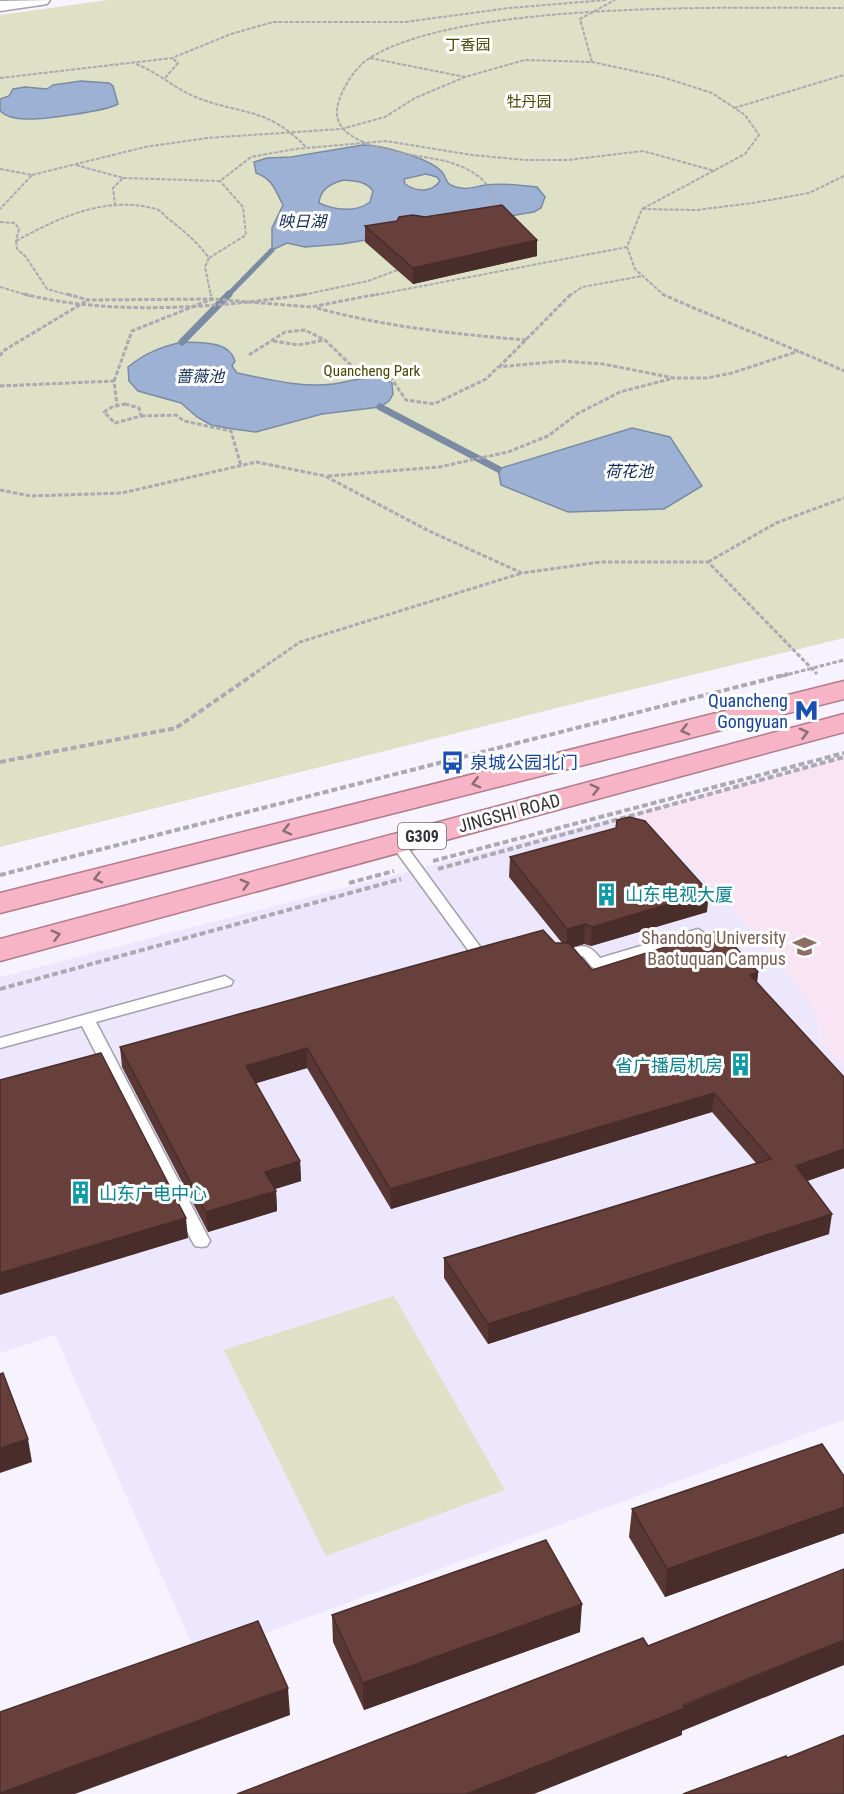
<svg xmlns="http://www.w3.org/2000/svg" width="844" height="1794" font-family="'Roboto Condensed','Noto Sans SC',sans-serif">
<rect width="100%" height="100%" fill="#f6f3ff"/>
<path fill="#ede7fd" d="M634,813L720,893L810,1001L816,1015L821,1040L844,1065V1420L198,1658L55,1335L0,1353V977Z"/>
<path fill="#f9e4f3" d="M844,757V1065L821,1040L816,1015L810,1001L720,893L634,813Z"/>
<g fill="#dee1c5">
<path d="M108,0H844V638L585,701L0,847V15Z"/>
<path d="M394,1296L505,1490L326,1556L224,1350Z"/>
</g>
<g fill="#9cb1d3" stroke="#7c8ba4" stroke-width="1.5" fill-rule="evenodd">
<path d="M81,81L109,83L113,86L118,104C107,111 41,120 26,119C17,119 6,117 0,111V99L9,96L13,89L25,87L47,89L53,85Z"/>
<path d="M363,145C381,145 430,158 442,172C447,178 445,183 453,186C465,191 474,187 485,185C501,183 521,185 537,187L545,197L541,208L534,212L342,244L305,247L287,243L272,250V228L283,205C275,190 273,179 256,173L254,162L267,158L291,157ZM426,174L437,177L440,181C431,193 417,192 405,184L404,179ZM344,180C355,181 366,181 373,191L370,202C356,213 334,210 319,203C320,189 331,183 344,180Z"/>
<path d="M182,342C200,343 229,340 235,361L232,366L237,373C268,379 301,388 333,384C352,382 375,371 392,383L393,394L389,401L380,407L322,414L256,432L233,429L211,425L197,417L181,403L138,391L129,381L128,367C145,353 161,347 182,342Z"/>
<path d="M632,428L670,437L702,486L664,509L568,512L501,485L498,469Z"/>
</g>
<g fill="none" stroke-linecap="round" stroke-linejoin="round">
<path stroke="#7c8ba4" stroke-width="5" d="M227,296L272,250"/>
<g stroke="#7c8ba4" stroke-width="7">
<path d="M182,342L229,294"/>
<path d="M380,407L498,469"/>
</g>
<defs>
<g id="service">
<path d="M397,839L402,840L481,948L484,951L481,954H471L390,843Z"/>
<path d="M698,929L706,934L703,937L597,969L592,967L583,956L560,963L552,958L555,955C576,948 585,938 600,958Z"/>
<path d="M225,976L233,981L231,985L96,1022L210,1241L207,1246L201,1247L195,1246L192,1241L82,1026L0,1048V1038Z"/>
</g>
<path id="secondary" d="M50,0L47,4L41,5L0,11V1Z"/>
<g id="trunk">
<path d="M844,681V699L0,913V893Z"/>
<path d="M844,714V732L0,961V939Z"/>
</g>
</defs>
<use href="#service" stroke="#a2a0aa" stroke-width="3"/>
<use href="#secondary" stroke="#a2a0aa" stroke-width="3"/>
<use href="#trunk" stroke="#b17b8a" stroke-width="3"/>
<g stroke="#aba9b1" stroke-width="2" stroke-dasharray="4 1.5" stroke-linecap="butt">
<path d="M370,58L465,77"/>
<path d="M592,62L580,19L615,0"/>
<path d="M136,64C157,72 173,87 193,96C241,116 265,105 306,147"/>
<path d="M0,78L172,58L231,34L273,22H405L509,8L606,0"/>
<path d="M165,78L178,63L172,58"/>
<path d="M734,108L844,75"/>
<path d="M76,165L123,178L113,188L115,205"/>
<path d="M0,169L32,175L0,209"/>
<path d="M32,175L145,147L207,138L341,129L385,117L415,98L465,77L525,60L592,62L662,77L712,93L745,115L759,135L745,154L642,209"/>
<path d="M123,178L220,181L251,157L295,149L386,141L472,155L525,160H568L643,151L715,171"/>
<path d="M0,222L15,223L19,229L16,241"/>
<path d="M16,241L17,249L26,257L47,289L72,296"/>
<path d="M16,241C58,218 106,195 156,209C161,210 165,217 170,220C186,233 196,241 209,258L205,267L211,296"/>
<path d="M209,258L246,235L243,207L220,181"/>
<path d="M370,296L627,247"/>
<path d="M569,296L582,287L642,276"/>
<path d="M665,296L635,269L627,247L642,209L696,210L753,203L809,193L844,176"/>
</g>
<g stroke="#aba9b1" stroke-width="3" stroke-dasharray="4.5 2" stroke-linecap="butt">
<path d="M67,294L88,300L212,299L211,294"/>
<path d="M662,294C722,321 784,344 844,371"/>
<path d="M317,308C386,327 455,334 526,340"/>
<path d="M273,341L298,345L325,340"/>
<path d="M249,355L285,332L305,330L325,340L356,370L391,378L406,400L434,404L486,379L498,367L562,361L603,364L674,378H707L732,373L799,351"/>
<path d="M0,356L3,351L88,300"/>
<path d="M499,367L571,294"/>
<path d="M114,381L132,331L212,299L311,307L378,294"/>
<path d="M0,386L114,381L117,405"/>
<path d="M125,404L139,408L141,416L115,423L104,412L112,407Z"/>
<path d="M141,416L176,415L184,421L231,431L241,466"/>
<path d="M328,476L439,467L508,452L548,436L577,414L620,392L670,379"/>
<path d="M0,490L31,496L122,493L256,462L325,476L429,531L522,573L601,562H708L817,674"/>
<path d="M708,562L776,523L844,498"/>
<path d="M251,676L300,642L522,573"/>
<path d="M782,676L844,660"/>
</g>
<g stroke="#aba9b1" stroke-width="4" stroke-dasharray="6 3" stroke-linecap="butt">
<path d="M0,762L176,728L254,674"/>
<path d="M433,861L844,753"/>
<path d="M438,869L844,757"/>
<path d="M0,875L788,674"/>
<path d="M349,883L394,871"/>
<path d="M0,989L401,879"/>
</g>
<use href="#service" fill="#fff" fill-rule="evenodd"/>
<use href="#secondary" fill="#fff" fill-rule="evenodd"/>
<use href="#trunk" fill="#f7b4c6" fill-rule="evenodd"/>
<g stroke="#aba9b1" stroke-width="2" stroke-dasharray="4 1.5" stroke-linecap="butt">
<path d="M492,210C496,200 494,194 487,185C477,172 460,165 445,161C417,154 325,149 338,104C342,89 352,73 364,62C448,0 732,8 844,8"/>
<path d="M0,287L30,296"/>
<path d="M298,296L368,281L400,269"/>
</g>
<path stroke="#aba9b1" stroke-width="3" stroke-dasharray="4.5 2" stroke-linecap="butt" d="M24,294C110,316 221,308 307,294"/>
</g>
<g fill="#593734">
<path d="M365,226L537,240V256L413,284L365,242Z"/>
<path d="M510,857L707,912L591,946L584,944L572,947L592,970L758,972L757,983L844,1077V1168L807,1181L829,1234L488,1344L444,1278V1258L756,1163L712,1112L391,1209L307,1068L256,1083L300,1161L301,1181L274,1189L276,1191L277,1211L208,1232L122,1067L120,1047L555,943H562L509,877Z"/>
<path d="M844,1476V1533L665,1597L629,1537L632,1509Z"/>
<path d="M332,1615L580,1632L364,1710L333,1642Z"/>
</g>
<g fill="#482d2a">
<path d="M537,240V256L413,284V268Z"/>
<path d="M709,892L707,912L591,946L592,927Z"/>
<path d="M585,924L584,944L567,949V929Z"/>
<path d="M758,972L756,992L750,975Z"/>
<path d="M307,1048V1068L247,1086L246,1066Z"/>
<path d="M714,1093L712,1112L391,1209L390,1189Z"/>
<path d="M844,1149V1168L793,1186L796,1166Z"/>
<path d="M300,1161L301,1181L266,1192L265,1172Z"/>
<path d="M276,1191L277,1211L208,1232L206,1212Z"/>
<path d="M832,1214L829,1234L488,1344V1324Z"/>
<path d="M186,1218L188,1238L0,1295V1273Z"/>
<path d="M28,1439L32,1462L0,1473V1448Z"/>
<path d="M844,1507V1533L665,1597L667,1569Z"/>
<path d="M582,1604L580,1632L364,1710L363,1683Z"/>
<path d="M844,1640V1665L682,1731V1735L534,1794H466Z"/>
<path d="M288,1688L290,1715L75,1794H0V1793Z"/>
</g>
<g fill="#67403c" stroke="#482d2a" stroke-width="1.5">
<path d="M502,205L537,240L413,268L365,226L397,221L399,217L413,215L425,217Z"/>
<path d="M629,817L645,821L709,892L592,927L585,924L567,929L510,857L616,828L617,820Z"/>
<path d="M543,930L555,943H569L592,970L720,930L758,972L750,975L844,1077V1149L796,1166L832,1214L488,1324L444,1258L771,1159L714,1093L390,1189L307,1048L246,1066L300,1161L265,1172L276,1191L206,1212L120,1047Z"/>
<path d="M101,1053L186,1218L0,1273V1080Z"/>
<path d="M3,1373L28,1439L0,1448V1374Z"/>
<path d="M822,1444L844,1476V1507L667,1569L632,1509Z"/>
<path d="M546,1540L582,1604L363,1683L332,1615Z"/>
<path d="M844,1569V1640L683,1705L685,1708L466,1794H237L643,1638L648,1646Z"/>
<path d="M258,1621L288,1688L0,1793V1712Z"/>
<path d="M844,1735V1794H683L786,1756L787,1758Z"/>
</g>
<defs><path id="oneway-chevron" d="M-2-3.5L2.5 0L-2 3.5" fill="none" stroke-width="1.6" stroke-linecap="round" stroke-linejoin="round" transform="scale(1.5)"/></defs>
<g stroke="#8b6c77">
<use href="#oneway-chevron" transform="translate(685 730) rotate(166)"/>
<use href="#oneway-chevron" transform="translate(804 733) rotate(-15)"/>
<use href="#oneway-chevron" transform="translate(476 783) rotate(166)"/>
<use href="#oneway-chevron" transform="translate(595 789) rotate(-15)"/>
<use href="#oneway-chevron" transform="translate(287 830) rotate(166)"/>
<use href="#oneway-chevron" transform="translate(98 878) rotate(166)"/>
<use href="#oneway-chevron" transform="translate(245 884) rotate(-15)"/>
<use href="#oneway-chevron" transform="translate(56 935) rotate(-15)"/>
</g>
<defs>
<symbol id="metro-bare" viewBox="-9 -9 18 18"><path d="M-5.5 5V-5H-3L0 0L3-5H5.5V5H3V-.5L0 4L-3-.5V5Z" fill="#1a4fb4" stroke="#fff" stroke-width="2.5" paint-order="stroke"/></symbol>
<symbol id="bus-bare" viewBox="-9 -9 18 18"><path d="M-5-6H5V4H4V6H2V4H-2V6H-4V4H-5ZM-3.5-4V0h7V-4ZM-3.5 1.2v1.5H-2V1.2ZM2 1.2v1.5H3.5V1.2Z" fill="#1a4fb4" stroke="#fff" stroke-width="2.5" paint-order="stroke"/></symbol>
<symbol id="building-bare" viewBox="-9 -9 18 18"><path d="M-4-6H4V6H1V3H-1V6H-4ZM-2.5-4.3h1.7v1.8h-1.7ZM.8-4.3h1.7v1.8H.8ZM-2.5-1h1.7V.8h-1.7ZM.8-1h1.7V.8H.8Z" fill="#0f9aa8" stroke="#fff" stroke-width="2.5" paint-order="stroke"/></symbol>
<symbol id="university-bare" viewBox="-9 -9 18 18"><path d="M0-5L7-2L0 1L-7-2ZM-4 1L0 2.5L4 1V4Q0 6-4 4Z" fill="#8d6e63" stroke="#fff" stroke-width="2.5" paint-order="stroke"/></symbol>
</defs>
<g fill-rule="evenodd">
<use href="#metro-bare" x="790" y="694" width="33" height="33"/>
<use href="#bus-bare" x="436" y="746" width="33" height="33"/>
<use href="#building-bare" x="590" y="878" width="33" height="33"/>
<use href="#university-bare" x="788" y="930" width="33" height="33"/>
<use href="#building-bare" x="724" y="1048" width="33" height="33"/>
<use href="#building-bare" x="64" y="1176" width="33" height="33"/>
</g>
<g text-anchor="middle" dominant-baseline="central" stroke-width="6" stroke-linejoin="round" paint-order="stroke">
<g font-size="15" fill="#454801" stroke="#fff">
<text x="468" y="45">丁香园</text>
<text x="529" y="102">牡丹园</text>
<text x="372" y="371">Quancheng Park</text>
</g>
<g font-size="16" font-style="italic" fill="#132b56" stroke="#fff">
<text x="302" y="221">映日湖</text>
<text x="200" y="376">蔷薇池</text>
<text x="629" y="471">荷花池</text>
</g>
<rect fill="#fff" stroke="#707072" stroke-width="1.5" x="398" y="823" width="48" height="26" rx="4.5"/>
<g font-size="16" font-weight="bold" fill="#333236">
<text x="422" y="836">G309</text>
</g>
<g font-size="18" fill="#164399" stroke="#fff" text-anchor="end">
<text x="788" y="700">Quancheng<tspan x="788" dy="21">Gongyuan</tspan></text>
<text x="470" y="762" text-anchor="start">泉城公园北门</text>
</g>
<g font-size="18" fill="#333236" stroke="#fff">
<text transform="translate(509 813) rotate(-15)">JINGSHI ROAD</text>
</g>
<g font-size="18" fill="#0d838f" stroke="#fff" text-anchor="start">
<text x="625" y="894">山东电视大厦</text>
<text x="723" y="1065" text-anchor="end">省广播局机房</text>
<text x="99" y="1193">山东广电中心</text>
</g>
<g font-size="18" fill="#785e54" stroke="#fff" text-anchor="end">
<text x="786" y="937">Shandong University<tspan x="786" dy="21">Baotuquan Campus</tspan></text>
</g>
</g>
</svg>
